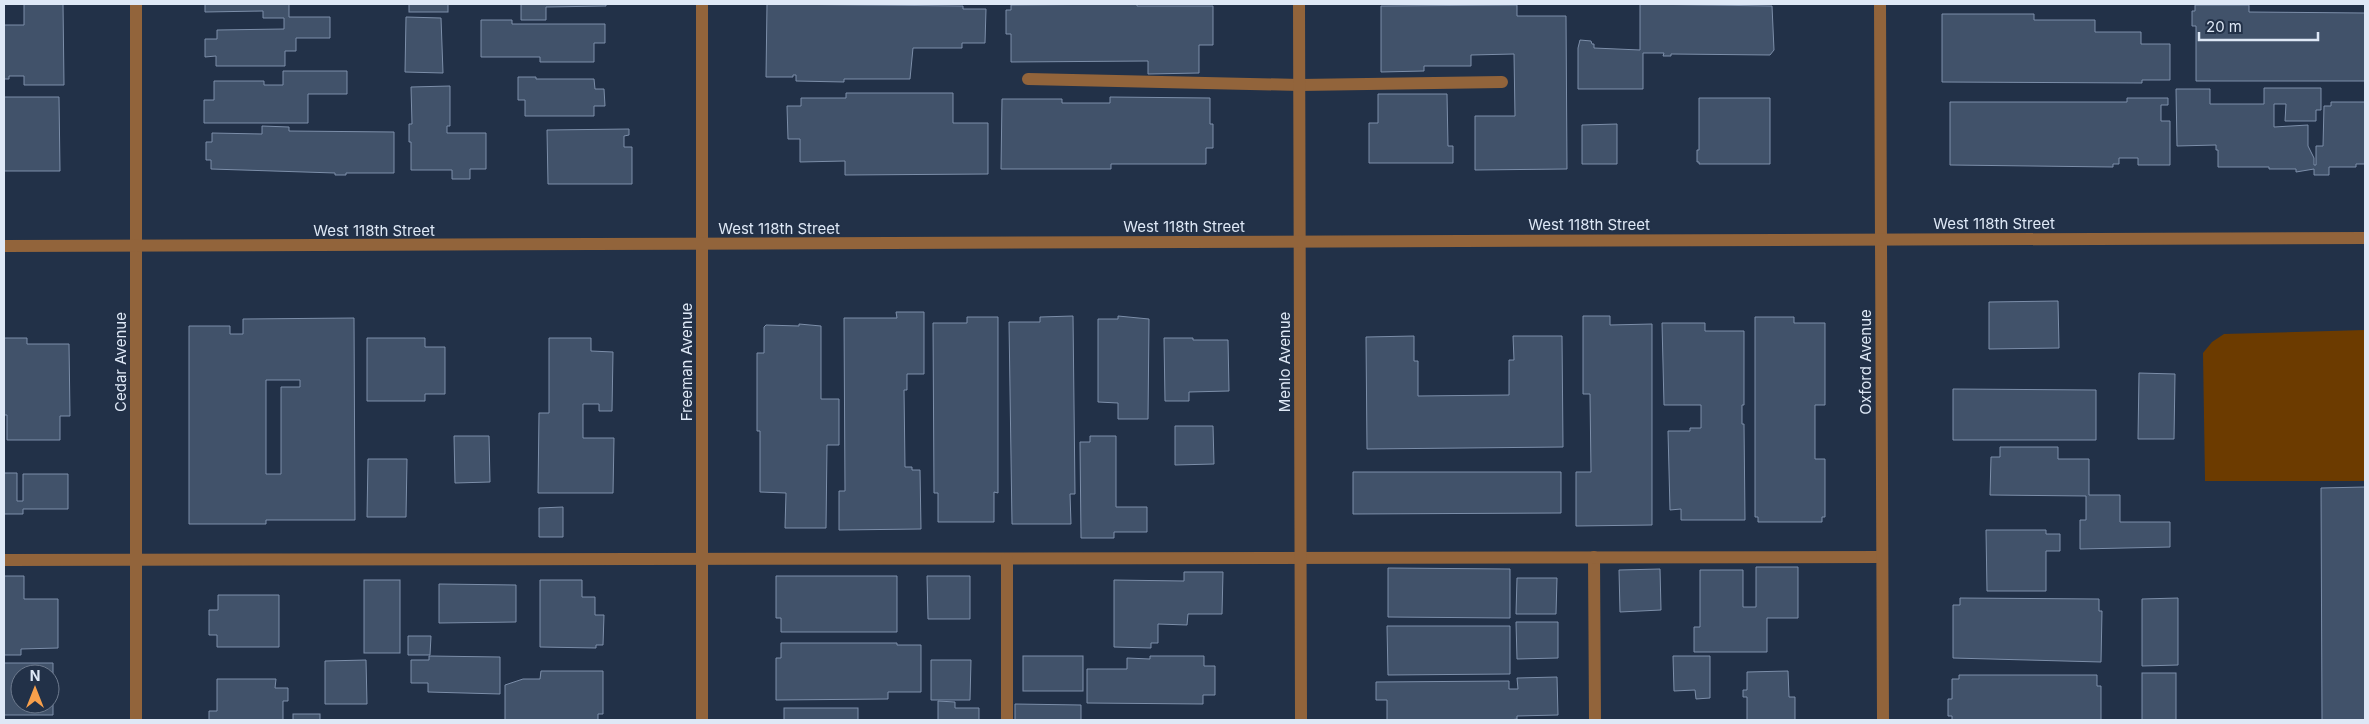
<svg xmlns="http://www.w3.org/2000/svg" width="2369" height="724" font-family="Inter,sans-serif">
<rect width="100%" height="100%" fill="#223148"/>
<path fill="#6c3b00" d="M2365,330V481H2205L2203,353L2212,342L2224,334Z"/>
<g fill="#41526a" stroke="#7c8ea9" fill-rule="evenodd">
<path d="M24,4H63L64,85H24V76H9V79H4V25H24Z"/>
<path d="M205,4H289V17H330V38H296V51H285V66H216V56L205,57V39H217V30L284,29V18H263V11L205,12Z"/>
<rect x="409" y="4" width="39" height="8"/>
<path d="M521,4H606V6L546,7V20H521Z"/>
<path d="M767,4L963,6V9H986L985,43H962V48H913L910,79H844V82L796,81V75H793V77H766Z"/>
<path d="M1137,4V6H1213V45H1199V73L1148,74V61L1011,62V34H1006V10H1011V5Z"/>
<path d="M1640,4L1772,6L1774,50L1770,55L1671,54V56H1663L1664,53H1643V89H1578V48L1580,40L1591,41L1592,44H1594V48L1640,50Z"/>
<path d="M1517,5V16H1566L1567,169L1475,170V116H1515L1514,54L1471,55V66H1424V71L1381,72V6Z"/>
<path d="M2195,5H2249V12L2365,13V81H2196V26H2192V11H2195Z"/>
<path d="M1942,14H2034V20H2095V32H2141V44H2170V80H2142V83L1942,82Z"/>
<path d="M406,17L441,18L443,73L405,72Z"/>
<path d="M481,20H512V24H605V43H594V62H540V57H481Z"/>
<path d="M283,71H347V94H308V123H204V100H214V81H264V85H283Z"/>
<path d="M518,77H536V79H594L595,89H604L605,106H594V116H525V100H518Z"/>
<path d="M450,86V126H447V133H486V169H470V179H452V170H411V142H409V124H412L411,87Z"/>
<path d="M2264,88H2321V110H2316V121H2285L2286,104H2274V127L2308,125V146L2314,158V165H2316V146H2323L2324,106H2331V102H2365V164H2356V167H2329V175H2314V169L2296,172V169H2269V167H2218V150H2216V145L2177,146L2176,89H2210V104H2264Z"/>
<path d="M846,93H953V123H988V174L845,175V161L800,162V139H788L787,106H801V98H846Z"/>
<path d="M1378,94H1447L1448,146H1453V163H1369V123H1378Z"/>
<path d="M4,97H59L60,171H4Z"/>
<path d="M1110,97L1210,98V124H1213V148H1206V164H1111V169H1001L1002,99H1062V103H1110Z"/>
<path d="M1699,98H1770V164H1699V162H1697V150H1699Z"/>
<path d="M2127,98H2168V105H2161V121H2170V165H2138V158H2119V164H2113V167L1950,165V102H2127Z"/>
<path d="M1617,124V164H1582V125Z"/>
<path d="M262,126L289,127V131L394,132V173H346V175H335V173L211,169V160H206V142H212V133L262,134Z"/>
<path d="M629,129V135L624,136V147H632V184H548L547,130Z"/>
<path d="M2058,301L2059,348L1989,349V302Z"/>
<path d="M896,312H924V374H907V390H904L905,467H912V470H920L921,529L839,530V491H845L844,318H897Z"/>
<path d="M1073,316L1075,494H1070L1071,524H1012L1009,322H1040V317Z"/>
<path d="M1118,316L1149,319L1148,419H1118V403L1098,402V319H1118Z"/>
<path d="M1583,316H1610V325L1652,324V525L1576,526V472H1591L1590,394H1583Z"/>
<path d="M967,317H998V493L994,492V522H938V493H934L933,323H967Z"/>
<path d="M1755,317H1794V323H1825V405H1815V459H1825V517H1822V522H1758V517H1755Z"/>
<path d="M354,318L355,520H266V524H189V326H230V334H243V319ZM266,380H300V387H281V474H266Z"/>
<path d="M1662,323H1705V331H1744V405H1742V424H1744L1745,520H1681V509L1670,510L1668,431H1690V428H1701V405H1664Z"/>
<path d="M799,324L821,326V399H839V445H827L826,528H785L786,493L760,492V431H757V353H764V327L766,325L799,326Z"/>
<path d="M1414,336V361H1418V396L1509,395V360H1514L1513,336H1562L1563,447L1367,449L1366,337Z"/>
<path d="M4,338H27V344H69L70,416H60V440H7V415H4Z"/>
<path d="M367,338H425V347H445V394H425V401H367Z"/>
<path d="M549,338H591V351L613,352L612,411H599V404H583V438H614L613,493H538L539,413H549Z"/>
<path d="M1164,338H1193V340H1228L1229,391L1189,392V401H1165Z"/>
<path d="M2139,373L2175,374L2174,439H2138Z"/>
<path d="M1953,389L2096,390V440H1953Z"/>
<path d="M1175,426H1213L1214,464L1175,465Z"/>
<path d="M454,436H489L490,482L455,483Z"/>
<path d="M1090,436H1116V507H1147V532H1114V538H1081L1080,442H1090Z"/>
<path d="M2000,447H2058V459H2089V495H2120V522H2170V547L2080,549V520H2086V496L1990,495L1991,457H2000Z"/>
<path d="M368,459H407L406,517H367Z"/>
<path d="M1353,472H1561V513L1353,514Z"/>
<path d="M4,473H17V501H23V474H68V509H23V514H4Z"/>
<path d="M2365,487V720H2322L2321,488Z"/>
<path d="M563,507V537H539V508Z"/>
<path d="M1986,530H2046V534H2060V551H2046V591H1987Z"/>
<path d="M1756,567H1798V618H1767V652H1694V627H1700V570H1743V607H1756Z"/>
<path d="M1388,568L1510,569V618L1388,617Z"/>
<path d="M1660,569L1661,610L1620,612L1619,570Z"/>
<path d="M1184,572H1223L1222,614H1188L1187,625L1158,624V643H1151V648L1114,647V580L1184,581Z"/>
<path d="M4,576H24V599H58V648L21,649V655H4Z"/>
<path d="M776,576H897V632H781V618H776Z"/>
<path d="M927,576H970V619H928Z"/>
<path d="M1517,578H1557L1556,614H1516Z"/>
<rect x="364" y="580" width="36" height="73"/>
<path d="M540,580H582V597H595V615H604L603,645H596V648L540,647Z"/>
<path d="M439,584L516,585V622L439,623Z"/>
<path d="M218,595H279V647H217V635H209V610H218Z"/>
<path d="M1960,598L2099,599V611H2102L2101,662L1953,658V605H1960Z"/>
<path d="M2178,598V665L2142,666V599Z"/>
<path d="M1516,622H1558V658L1517,659Z"/>
<path d="M1387,626H1510V674L1388,675Z"/>
<path d="M408,636H431L430,655H408Z"/>
<path d="M781,643H897V645H921V692H888V699L776,700V658H781Z"/>
<path d="M429,656L500,657V694L428,692V683H411V660H429Z"/>
<rect x="1023" y="656" width="60" height="35"/>
<path d="M1150,656H1204V666H1215V695H1203V704L1087,703V669H1127V658L1150,659Z"/>
<path d="M1673,656H1710V698L1696,699L1695,690L1674,691Z"/>
<path d="M366,660L367,704H325V661Z"/>
<path d="M931,660H971L970,700H931Z"/>
<path d="M4,663H53V715H4ZM20,674H50V704H20Z"/>
<path d="M541,671H603V714H598V720H505V685L523,679H540Z"/>
<path d="M1788,671L1789,697H1795V720H1747V697H1743V690H1747V672Z"/>
<rect x="2142" y="673" width="34" height="47"/>
<path d="M1959,675H2097V686H2101V720H1952V716H1948V699H1952V679H1959Z"/>
<path d="M1557,677L1558,715L1517,716V719L1510,720H1387V700H1376V682L1509,681V689H1518L1517,678Z"/>
<path d="M217,679H276L275,688H288V701H283V720H209V711H217Z"/>
<path d="M938,701L955,702V708H979V720H938Z"/>
<path d="M1015,704L1081,705V720H1015Z"/>
<rect x="784" y="708" width="74" height="12"/>
<rect x="293" y="714" width="27" height="6"/>
</g>
<g fill="none" stroke-linecap="round" stroke-linejoin="round">
<g stroke="#92643b" stroke-width="12">
<path d="M1028,79L1300,85L1502,82"/>
<path d="M1594,557L1595,720"/>
<path d="M4,560L1881,557"/>
<path d="M1007,720V559"/>
</g>
<g stroke="#92643b" stroke-width="12">
<path d="M136,4V720"/>
<path d="M702,4V720"/>
<path d="M1299,4L1301,720"/>
<path d="M1880,4L1883,720"/>
</g>
<path stroke="#92643b" stroke-width="12" d="M4,246L2365,238"/>
</g>
<g text-anchor="middle" dominant-baseline="central" stroke-width="4" stroke-linejoin="round" paint-order="stroke">
<g font-size="15" fill="#dee8f6" stroke="#223148">
<text x="1994" y="223">West 118th Street</text>
<text x="1589" y="224">West 118th Street</text>
<text x="1184" y="226">West 118th Street</text>
<text x="779" y="228">West 118th Street</text>
<text x="374" y="230">West 118th Street</text>
<text transform="translate(120 362) rotate(-90)">Cedar Avenue</text>
<text transform="translate(686 362) rotate(-90)">Freeman Avenue</text>
<text transform="translate(1284 362) rotate(-90)">Menlo Avenue</text>
<text transform="translate(1865 362) rotate(-90)">Oxford Avenue</text>
</g>
</g>
<rect width="2369" height="724" fill="none" stroke="#dee8f6" stroke-width="10"/>
<g transform="translate(35 689)"><circle r="24" fill="#223148" stroke="#6d7a8e"/>
<path d="M0-4L9 19L0 12L-9 19Z" fill="#f8a04b"/>
<text y="-8" font-size="14" font-weight="bold" text-anchor="middle" fill="#dee8f6">N</text>
</g>
<path d="M2199 32v8h119v-8" fill="none" stroke="#dee8f6" stroke-width="2.5"/>
<text x="2206" y="32" font-size="15" fill="#dee8f6" stroke="#223148" stroke-width="4" paint-order="stroke">20 m</text>
</svg>
